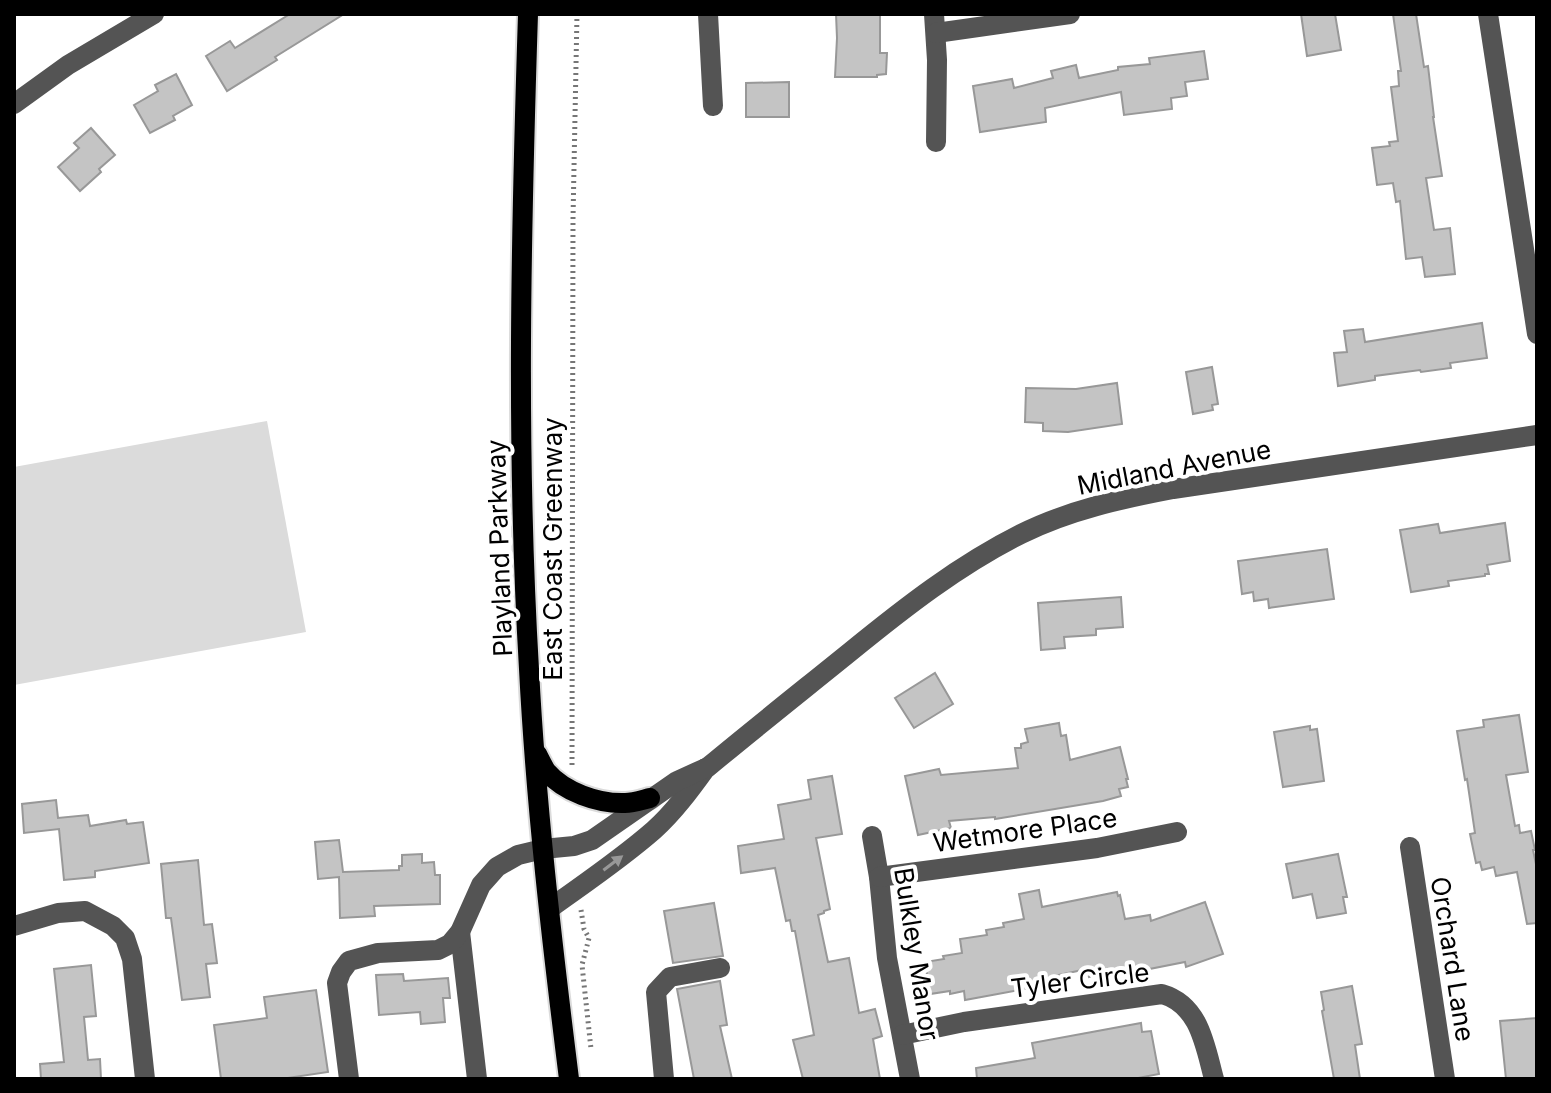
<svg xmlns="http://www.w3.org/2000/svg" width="1551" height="1093" font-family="Inter,sans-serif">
<rect width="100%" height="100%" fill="#fff"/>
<path fill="#dbdbdb" d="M267,421L306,632L14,685V467Z"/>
<g fill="#c4c4c4" stroke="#989898" stroke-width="2">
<path d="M290,14H344L275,57L277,60L227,91L206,56L230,41L235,48Z"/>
<path d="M836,14H880V53H887L886,74L877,75V77H835L837,38Z"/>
<path d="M1301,14H1335L1341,50L1307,56Z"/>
<path d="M1393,14H1416L1424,67L1428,66L1434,117H1433L1442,176L1426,178L1434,230L1450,228L1455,274L1425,277L1422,257L1406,259L1400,201L1396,202L1393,183L1377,185L1372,148L1390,146L1389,142L1398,141L1391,87L1399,86L1398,71H1401Z"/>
<path d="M1204,51L1208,79L1185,82L1187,96L1171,98L1172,109L1124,115L1121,92L1045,108L1046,122L980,132L973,86L1012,79L1014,88L1053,78L1051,71L1076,65L1079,78L1118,70V67L1150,64L1149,58Z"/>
<path d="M176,74L192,105L173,116L175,120L150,133L134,105L158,91L155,85Z"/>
<path d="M789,82V117H746V83Z"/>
<path d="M91,128L115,155L99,169L101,172L80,191L58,167L79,148L74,143Z"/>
<path d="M1482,323L1487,358L1450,363L1451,368L1421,372L1420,370L1375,376V380L1338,386L1334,353L1347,352L1344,331L1363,329L1365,342Z"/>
<path d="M1212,367L1218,404L1212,405L1213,410L1193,414L1186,372Z"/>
<path d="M1117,383L1122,424L1068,432L1043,431V423L1025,422L1026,388L1076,389Z"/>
<path d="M1505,523L1510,561L1487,565L1489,574H1485V576L1448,581L1449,586L1411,592L1400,530L1438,524L1440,533Z"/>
<path d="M1327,549L1334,599L1269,608L1268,599L1254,601L1253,592L1242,594L1238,561Z"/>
<path d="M1121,597L1123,627L1096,629V635L1064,637L1065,648L1041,650L1038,603Z"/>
<path d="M935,673L953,704L914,728L895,698Z"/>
<path d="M1519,715L1528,772L1506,775L1515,826L1519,825L1520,833L1531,831L1535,850H1533L1537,869V923L1527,924L1517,872L1496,876L1494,867L1482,870L1480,862L1476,863L1470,834L1475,833L1467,779L1465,780L1457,731L1484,727L1483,720Z"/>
<path d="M1059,723L1061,736L1066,735L1070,760L1120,747L1128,779H1126L1128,787L1119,789L1121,796L1103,801L995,819V817L949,821L951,828L918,835L905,776L939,769L941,775L1018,768L1015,748H1021V744L1028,742L1025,729Z"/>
<path d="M1310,726V730L1317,729L1324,781L1283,787L1274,732Z"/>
<path d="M832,776L842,834L816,838L830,909L824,911V913L818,915L828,962L849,958L859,1013L875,1009L882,1036L873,1039L880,1079H803L793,1040L814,1035L795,931H792L790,920L786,921L775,868L741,873L738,846L784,839L778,805L811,799L808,780Z"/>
<path d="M56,800L58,818L88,815L90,826L126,820L127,824L143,822L149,863L95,871V877L64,880L59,829L24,833L22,804Z"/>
<path d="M339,840L343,872L399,870V866H402V855L422,854V863L434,862L435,875H440V904L374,906L375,916L340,918L339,877L318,879L315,842Z"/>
<path d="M1338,854L1347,897H1343L1346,913L1317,918L1312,894L1293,898L1286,864Z"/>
<path d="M198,860L204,925L212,924L217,963L206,964L210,997L182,1000L171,918H166L161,864Z"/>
<path d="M1039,890L1042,907L1117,892L1118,896L1120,895L1125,919L1150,915L1151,921L1205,902L1223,954L1186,967L1185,962L1119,975L1118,971L1089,977L1087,969L1040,979L1041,986L965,1000L964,991L950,994V991L930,994L925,962L944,959L943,956L962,953L960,939L987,935L986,930L1004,927L1003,923L1024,919L1019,894Z"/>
<path d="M714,903L723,956L673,963L664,911Z"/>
<path d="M91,965L96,1016L84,1017L88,1060L100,1059L101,1079H41L40,1064L64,1062L54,969Z"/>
<path d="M403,974L404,981L448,978L450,998H443L445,1022L421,1024L420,1012L379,1015L376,975Z"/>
<path d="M720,981L727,1025L720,1026L732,1079H694L677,989Z"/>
<path d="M1352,986L1362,1044L1355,1045L1360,1079H1334L1322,1011L1324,1010L1321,992Z"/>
<path d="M316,990L328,1072L281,1079H221L214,1025L267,1018L264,997Z"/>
<path d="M1537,1018V1079H1506L1500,1021Z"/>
<path d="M1141,1023L1142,1032L1151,1031L1159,1074L1133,1079H977L976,1068L1035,1058L1032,1043Z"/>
</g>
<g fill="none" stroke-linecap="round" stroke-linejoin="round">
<defs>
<g id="major">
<path d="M528,14C521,232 516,451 529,669C536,806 552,943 569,1079"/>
<path d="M537,754C540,760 543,766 546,771C564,792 598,804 625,803C633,803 642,800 650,798"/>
</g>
</defs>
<use href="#major" stroke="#dbdbdb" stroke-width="24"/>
<g stroke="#767676" stroke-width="5" stroke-dasharray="2 4" stroke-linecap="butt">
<path d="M572,765L573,219L577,14"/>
<path d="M581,910L584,929L589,938L582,965L591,1049"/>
</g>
<g stroke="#545454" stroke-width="20">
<path d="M708,14L713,106"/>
<path d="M934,14L937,60L936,142"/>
<path d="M1488,14L1537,334"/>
<path d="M936,33L1070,14"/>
<path d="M14,104L68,65L154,14"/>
<path d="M872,836L879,877L887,958L910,1079"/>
<path d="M1410,847L1445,1079"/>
<path d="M879,877L1097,848L1177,832"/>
<path d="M549,909C585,883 621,859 654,830C674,812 690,790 706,768"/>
<path d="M14,926L58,913L85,911L113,926L125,938L132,959L145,1079"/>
<path d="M460,932L477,1079"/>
<path d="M902,1035L964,1022L1162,994C1200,1005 1205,1046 1214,1079"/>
<path d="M349,1079L337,983L341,972L349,961L378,953L438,950L450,944L460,932L481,885L497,867L518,855L543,849L574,846L592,840L677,781L708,767C755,728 803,690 850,652C904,608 959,565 1021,534C1069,510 1121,499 1173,489L1537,435"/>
<path d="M664,1079L656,992L670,977L720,968"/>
</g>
<use href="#major" stroke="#000" stroke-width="20"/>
</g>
<defs><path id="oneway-solid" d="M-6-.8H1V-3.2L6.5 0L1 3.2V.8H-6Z" transform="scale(2)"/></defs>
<use fill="#989898" href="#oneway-solid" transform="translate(613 863) rotate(-37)"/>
<g text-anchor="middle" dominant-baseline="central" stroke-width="8" stroke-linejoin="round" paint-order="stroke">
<g font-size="26" fill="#000" stroke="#fff">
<text transform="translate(1174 467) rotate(-11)">Midland Avenue</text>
<text transform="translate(499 548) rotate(-92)">Playland Parkway</text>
<text transform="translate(552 549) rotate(-90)">East Coast Greenway</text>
<text transform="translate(1025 830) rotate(-8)">Wetmore Place</text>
<text transform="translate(917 954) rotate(81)">Bulkley Manor</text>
<text transform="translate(1453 959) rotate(81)">Orchard Lane</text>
<text transform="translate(1080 980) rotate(-7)">Tyler Circle</text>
</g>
</g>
<rect width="1551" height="1093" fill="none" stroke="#000000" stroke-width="32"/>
</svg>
